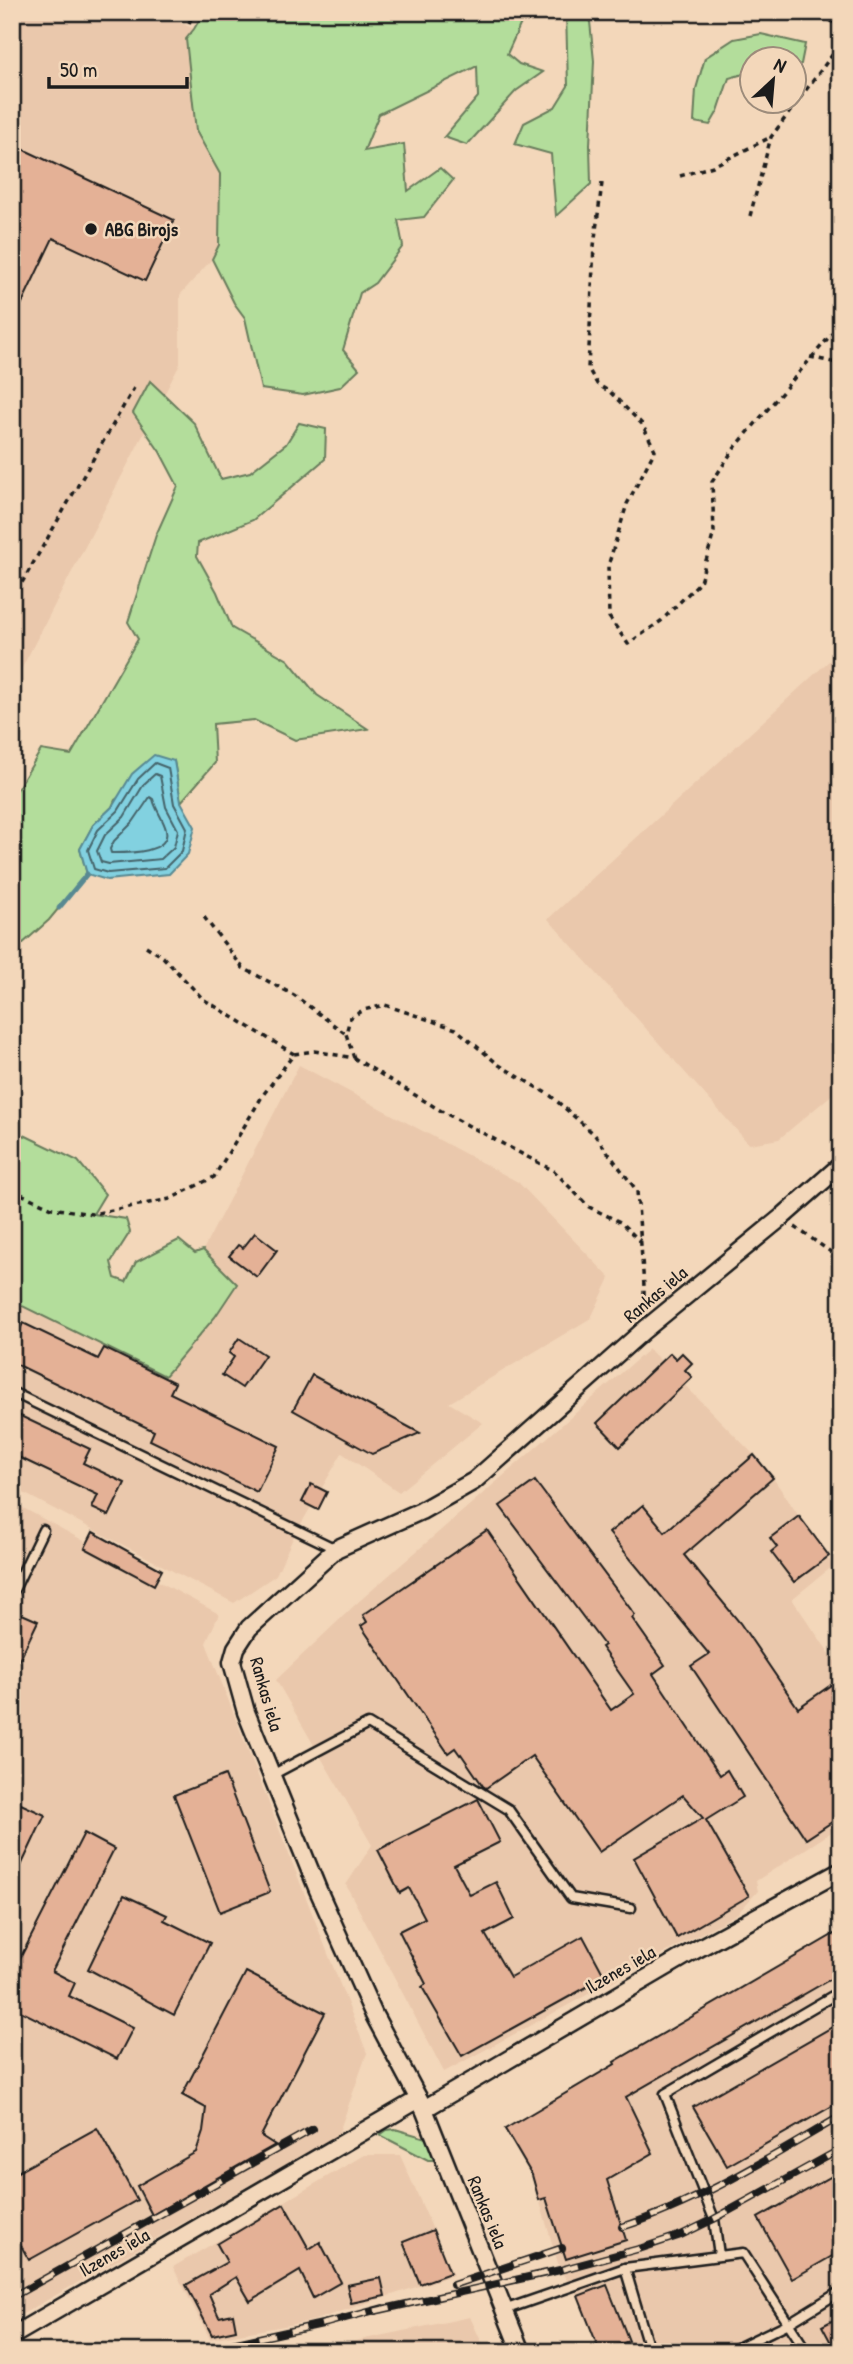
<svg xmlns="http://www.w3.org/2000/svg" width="853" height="2364" font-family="'Patrick Hand',sans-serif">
<rect width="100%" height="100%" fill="#f3d7ba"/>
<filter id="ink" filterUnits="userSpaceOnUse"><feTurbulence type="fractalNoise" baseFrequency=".0143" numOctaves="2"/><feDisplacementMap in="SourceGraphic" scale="14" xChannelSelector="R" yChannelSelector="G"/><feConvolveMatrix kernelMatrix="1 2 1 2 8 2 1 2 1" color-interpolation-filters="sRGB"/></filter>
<g filter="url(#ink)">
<g fill="#eac8ac">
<path d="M12,12H158L194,29L186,39L196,131L220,174L219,245L212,259L180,295V364L12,687V324L53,238L145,281L173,221L12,144Z"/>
<path d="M841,650V1087L779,1139L749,1144L548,919Z"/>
<path d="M299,1065L518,1182L610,1278L591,1318L449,1403L483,1423L399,1492L342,1453L293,1538L276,1575L234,1603L12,1487V1301L166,1376L237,1284L203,1250Z"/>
<path d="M649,1349L754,1455L773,1478L833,1566L792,1599L841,1670V1826L756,1881L758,1891L737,1914L444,2072L346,1885L372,1845L276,1680L356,1604Z"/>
<path d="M12,1502L219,1614L206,1643L367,2053L338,2135L12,2320Z"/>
<path d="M841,1930V2352H600L578,2296L560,2270L532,2175L505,2129L610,2067L614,2062Z"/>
<path d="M364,2155H400L453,2275L312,2321L210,2339L173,2267Z"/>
<path d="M470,2317L486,2352H308L312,2350Z"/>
</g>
<g fill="#b3dd9b" stroke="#687c5c" stroke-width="2">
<path d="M204,12H526L507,54L519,64L543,72L516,91L467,145L444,137L478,97L477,66L379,114L364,151L404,144L408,191L440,168L453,180L424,217L398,220L403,246L375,283L360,293L343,350L359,369L340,387L303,395L261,389L245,318L234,303L212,259L219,245L220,174L196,131L186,39L194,29Z"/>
<path d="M566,12H589L594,61L590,145L591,184L556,216L551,154L515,144L524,123L555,107L568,86Z"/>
<path d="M761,34L805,44L801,64L794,67V60H752L751,72L729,78L718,111L710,125L694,122L696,89L705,58L734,39Z"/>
<path d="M150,381L194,423L221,479L250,472L286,444L299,423L326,429L325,459L253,520L198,543L197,556L217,592L232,628L288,660L317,695L368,729L295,740L254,720L213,724L215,763L181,802L174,761L115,800L112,807L93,825L80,849L87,874L49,920L12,953V798L41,750L71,755L138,639L128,622L156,535L178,486L160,452L133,413Z"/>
<path d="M24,1135L78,1161L105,1194L93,1214L126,1219L130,1232L111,1262L115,1278L126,1282L136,1262L179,1240L195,1253L203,1250L237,1284L215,1317L165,1376L12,1301V1149Z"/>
<path d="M395,2129L426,2138L436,2160H428L380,2135L387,2130Z"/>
</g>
<path fill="#82d1e0" stroke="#598992" stroke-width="2" d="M154,755L174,761L181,802L195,827L188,854L169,874L107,880L87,874L80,849L93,825L112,807L132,774Z"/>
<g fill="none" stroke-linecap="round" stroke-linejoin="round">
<g stroke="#45646a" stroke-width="2">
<path d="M155,763L168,768L174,804L187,828L182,851L165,868L108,873L94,869L88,850L98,830L118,811L138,779Z"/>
<path d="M155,774L160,776L166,807L178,830L174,847L161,859L109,864L101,862L97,851L105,835L124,817L144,784Z"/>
<path d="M150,797L153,799C156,811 164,820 166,830C171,854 126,853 111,853L110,849L114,841L133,822Z"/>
</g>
<path stroke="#598992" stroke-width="5" d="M59,908L87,874"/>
</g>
<g fill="#e4b196" stroke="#1c1c1c" stroke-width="2">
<path d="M12,144L174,220L145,281L53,238L12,324Z"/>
<path d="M255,1233L277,1250L257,1277L229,1256L238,1245L243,1248Z"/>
<path d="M23,1323L98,1359L104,1348L175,1383L170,1393L279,1446L257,1492L150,1440L154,1431L12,1362V1345Z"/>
<path d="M239,1338L265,1355L242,1388L222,1375L234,1357L229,1353Z"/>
<path d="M670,1353L676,1359L682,1353L692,1363L685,1370L692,1377L620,1447L597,1423Z"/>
<path d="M312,1375L420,1433L372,1454L293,1410Z"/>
<path d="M12,1412L90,1449L83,1463L125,1483L109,1516L92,1508L98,1495L12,1454Z"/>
<path d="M754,1455L773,1478L684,1555L740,1623L798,1708L841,1678V1816L806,1839L691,1666L709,1654L609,1533L643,1505L665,1532Z"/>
<path d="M535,1481L635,1615L632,1618L665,1665L653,1674L720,1775L727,1770L743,1797L706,1820L749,1896L677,1938L634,1858L703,1818L683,1795L599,1852L532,1756L486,1788L483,1786L461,1754L460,1755L455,1748L448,1753L361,1626L367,1622L363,1615L487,1530L611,1710L634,1694L601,1647L604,1645L500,1506Z"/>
<path d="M311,1484L327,1492L318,1510L302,1502Z"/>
<path d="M799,1516L829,1556L794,1582L771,1552L777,1547L770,1538Z"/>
<path d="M93,1532L162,1570L154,1585L85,1548Z"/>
<path d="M22,1614L38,1621L12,1675V1634Z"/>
<path d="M225,1775L270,1892L220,1912L174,1795Z"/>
<path d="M478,1799L500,1842L454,1865L470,1895L496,1882L514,1919L485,1934L510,1977L583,1936L605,1977L462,2056L422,1987L426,1984L399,1931L425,1918L409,1888L400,1893L378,1850Z"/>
<path d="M12,1800L45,1815L12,1885Z"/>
<path d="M84,1833L114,1849L52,1971L75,1983L69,1996L133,2028L117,2059L12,2007V1974Z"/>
<path d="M124,1895L167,1915L164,1920L210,1943L174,2015L88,1969Z"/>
<path d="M841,1930V1973L626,2097L653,2153L607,2180L626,2240L566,2259L546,2198L539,2200L532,2175L505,2129L615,2064L614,2062Z"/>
<path d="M246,1972L325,2013L261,2136L275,2145L152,2215L137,2186L196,2152L203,2131L206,2108L182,2095Z"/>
<path d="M841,2022V2101L727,2166L693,2107Z"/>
<path d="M97,2128L137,2200L29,2260L12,2230V2175Z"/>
<path d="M841,2171V2251L792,2279L758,2218Z"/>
<path d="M284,2204L309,2249L320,2242L341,2282L313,2298L300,2271L250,2301L236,2277L209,2294L219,2317L233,2314L236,2330L212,2335L186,2285L227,2262L217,2244Z"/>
<path d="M433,2230L450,2273L420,2284L403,2242Z"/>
<path d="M381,2278L385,2296L351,2303L347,2285Z"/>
<path d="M607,2285L629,2341L600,2352L578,2296Z"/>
<path d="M841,2316V2352H836L822,2326Z"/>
</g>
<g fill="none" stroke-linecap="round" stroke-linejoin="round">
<defs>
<g id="lane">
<path d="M12,1392L336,1549"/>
<path d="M12,1594L43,1530"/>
<path d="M272,1775L368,1724L508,1809L571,1898L631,1908"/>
<path d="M719,2255L714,2219L665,2094L841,1991"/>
<path d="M625,2268L650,2352"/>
<path d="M504,2310L625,2268L743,2253L807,2352"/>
<path d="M729,2352L789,2323L841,2291"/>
</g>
<g id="street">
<path d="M424,2109L690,1953L841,1871"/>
<path d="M12,2336L419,2099"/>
<path d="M521,2352L424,2109L374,2015L318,1890L246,1712L232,1662L236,1648L249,1628L336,1549L421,1511L474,1481L643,1331L782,1217L841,1165"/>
</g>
</defs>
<use href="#lane" stroke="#1c1c1c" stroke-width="13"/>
<use href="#street" stroke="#1c1c1c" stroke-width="21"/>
<g stroke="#1c1c1c" stroke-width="3.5" stroke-dasharray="5 5" stroke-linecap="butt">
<path d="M811,12L841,26"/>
<path d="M189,23L194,12"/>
<path d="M680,176L713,166L771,137"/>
<path d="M602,183L594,246L588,368L597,384L610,392L642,424L655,450L627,504L608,566L609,617L628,644L661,621L700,582L714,532L712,482L733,450L841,323"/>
<path d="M750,216L771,137L841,43"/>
<path d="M810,357L841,364"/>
<path d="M12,600L134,388"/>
<path d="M204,917L243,968L294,995L346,1034"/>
<path d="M146,946L163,957L203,999L294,1054"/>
<path d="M354,1058L346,1034L350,1018L363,1010L385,1005L456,1029L499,1065L551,1096L594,1134L637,1191L644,1286V1310"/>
<path d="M12,1190L52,1208L92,1214L170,1199L214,1177L263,1095L294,1054L314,1051L354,1058L443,1112L554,1171L589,1207L620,1222L640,1241"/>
<path d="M795,1227L841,1259"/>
</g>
<use href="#lane" stroke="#f3d7ba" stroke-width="8"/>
<use href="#street" stroke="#f3d7ba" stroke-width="16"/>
<defs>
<g id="rail">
<path d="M622,2227C700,2202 771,2157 841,2116"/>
<path d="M453,2285L562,2248"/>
<path d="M12,2297L313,2129"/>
<path d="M375,2311L560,2270L642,2248L681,2235L714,2219L841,2149"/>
<path d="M196,2352L327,2323L383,2308"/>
</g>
</defs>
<use href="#rail" stroke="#1c1c1c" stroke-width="8"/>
<use href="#rail" stroke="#f3d7ba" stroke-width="5" stroke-dasharray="16" stroke-linecap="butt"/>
</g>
</g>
<circle fill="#1c1c1c" stroke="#f3d7ba" stroke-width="2.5" cx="91" cy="229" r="7"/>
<g text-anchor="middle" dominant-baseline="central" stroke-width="5" stroke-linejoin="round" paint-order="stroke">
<g font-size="19" font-weight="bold" fill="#1c1c1c" stroke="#f3d7ba" text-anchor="start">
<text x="105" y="229">ABG Birojs</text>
</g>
<g font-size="19" fill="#1c1c1c" stroke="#f3d7ba">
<text transform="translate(655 1294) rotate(-40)">Rankas iela</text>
<text transform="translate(267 1694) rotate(74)">Rankas iela</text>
<text transform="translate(620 1969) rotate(-30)">Ilzenes iela</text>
<text transform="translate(488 2212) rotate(68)">Rankas iela</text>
<text transform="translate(114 2252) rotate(-30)">Ilzenes iela</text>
</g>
</g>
<rect width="853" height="2364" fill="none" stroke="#f3d7ba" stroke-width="42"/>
<rect x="21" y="21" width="811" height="2322" fill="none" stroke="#1c1c1c" stroke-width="2.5" filter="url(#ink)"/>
<g transform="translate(773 80) rotate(26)"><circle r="33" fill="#f3d7ba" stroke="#9d8c7b" stroke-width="2"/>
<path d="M0-5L12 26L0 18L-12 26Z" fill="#1c1c1c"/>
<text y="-10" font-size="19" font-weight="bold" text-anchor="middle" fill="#1c1c1c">N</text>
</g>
<path d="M49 77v10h138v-10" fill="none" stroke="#1c1c1c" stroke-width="3.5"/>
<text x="60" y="77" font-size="21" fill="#1c1c1c" stroke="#f3d7ba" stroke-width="5" paint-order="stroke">50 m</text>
</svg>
